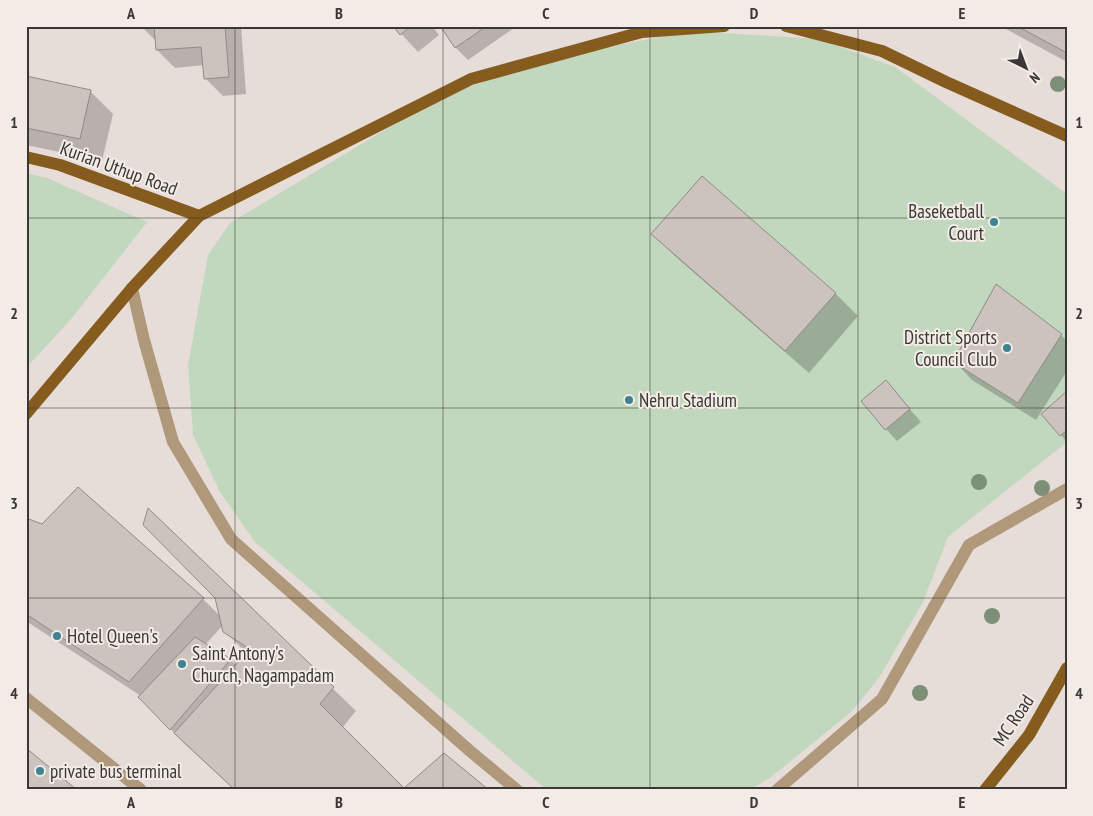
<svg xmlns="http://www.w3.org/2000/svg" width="1093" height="816" font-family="'PT Sans Narrow',sans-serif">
<rect width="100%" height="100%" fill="#e6ddd8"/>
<g fill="#c1d8bf">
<path d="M690,31L819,39L895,67L1067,194V442L948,537L923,602L879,678L851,712L770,778L749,790H547L255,542L220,492L193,435L188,365L208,255L230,223L443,95L563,56Z"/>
<path d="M26,173L47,178L147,222L72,318L26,368Z"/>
</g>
<g fill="#0003" fill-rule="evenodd">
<path d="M141,26H241L246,94L223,96L205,78L204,65L175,68L157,50V39L155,40Z"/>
<path d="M394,26H432L439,35L418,52Z"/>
<path d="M441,26H513L514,28L468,60L456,48Z"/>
<path d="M1002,26H1067V62L1004,28Z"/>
<path d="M26,78L90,91L113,114L102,161L26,145Z"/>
<path d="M653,234L835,293L858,316L809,373L676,257Z"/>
<path d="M1061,335L1067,341V371L1036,420L972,380L955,362Z"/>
<path d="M886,382L921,422L897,441L886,429Z"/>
<path d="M1067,393V442L1061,435Z"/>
<path d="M149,510L356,711L342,728L404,789L235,790L188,747L139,697L141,696L26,621V519L203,599L221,617L216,597ZM223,625L225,631L247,654L236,666L231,660L205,645Z"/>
</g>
<g fill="#ccc3be" stroke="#928a85">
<path d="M154,26H225L229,77L204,79L201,47L156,50Z"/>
<path d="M393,26H411L400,35Z"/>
<path d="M440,26H487L455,48Z"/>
<path d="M1017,26H1067V53Z"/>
<path d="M26,76L91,90L80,139L26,128Z"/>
<path d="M702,176L836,293L785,351L651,234Z"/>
<path d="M996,284L1062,334L1018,403L953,362Z"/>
<path d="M886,380L910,409L885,430L861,401Z"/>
<path d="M1067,391V430L1060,436L1041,414Z"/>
<path d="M78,487L204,598L129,682L26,614V518L42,524Z"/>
<path d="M148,508L334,687L320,704L404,788L444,753L489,790H235L174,733L250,649L223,632L215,598L143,525Z"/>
<path d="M195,637L231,659L170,730L138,697Z"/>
<path d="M26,749L31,752L77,790H26Z"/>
</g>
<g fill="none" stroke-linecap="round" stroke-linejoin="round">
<g stroke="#b0987b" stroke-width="12">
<path d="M132,288L144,340L173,442L231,539L470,751L517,790"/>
<path d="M26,698L141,790"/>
<path d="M777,790L882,699L969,545L1067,489"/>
</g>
<g stroke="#865b1e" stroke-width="12">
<path d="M786,26L882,51L946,82L1067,136"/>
<path d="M26,157L60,165L199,216"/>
<path d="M26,414L132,288L199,216L471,79L642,32L724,26"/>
<path d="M985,790L1029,735L1067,668"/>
</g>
</g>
<g fill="#7e8f77">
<circle cx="1058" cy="84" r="8"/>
<circle cx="979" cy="482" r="8"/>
<circle cx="1042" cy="488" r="8"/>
<circle cx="992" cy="616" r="8"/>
<circle cx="920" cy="693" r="8"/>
</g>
<path fill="none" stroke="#3a3735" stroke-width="1" stroke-opacity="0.55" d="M235,26V790M443,26V790M650,26V790M858,26V790M26,218H1067M26,408H1067M26,598H1067"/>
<g fill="#3f8292" stroke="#f3ebe5" stroke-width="2">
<circle cx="994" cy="222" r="5"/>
<circle cx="1007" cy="348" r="5"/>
<circle cx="629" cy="400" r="5"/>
<circle cx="57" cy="636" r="5"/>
<circle cx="182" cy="664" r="5"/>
<circle cx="40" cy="771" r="5"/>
</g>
<g text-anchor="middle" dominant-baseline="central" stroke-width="4" stroke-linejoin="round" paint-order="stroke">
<g font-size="19" fill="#3a3735" stroke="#f3ebe5">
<text transform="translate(119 168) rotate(20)">Kurian Uthup Road</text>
<text transform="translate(1013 720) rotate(-56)">MC Road</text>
</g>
<g font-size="19" fill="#3a3735" stroke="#f3ebe5" text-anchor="start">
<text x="984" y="211" text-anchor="end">Baseketball<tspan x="984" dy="22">Court</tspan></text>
<text x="997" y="337" text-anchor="end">District Sports<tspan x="997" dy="22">Council Club</tspan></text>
<text x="639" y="400">Nehru Stadium</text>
<text x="67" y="636">Hotel Queen's</text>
<text x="192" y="653">Saint Antony's<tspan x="192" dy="22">Church, Nagampadam</tspan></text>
<text x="50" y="771">private bus terminal</text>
</g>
</g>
<rect width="1093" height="816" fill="none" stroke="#f3ebe5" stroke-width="55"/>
<g transform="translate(1026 68) rotate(138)" stroke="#f3ebe5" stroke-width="4" paint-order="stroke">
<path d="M0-4L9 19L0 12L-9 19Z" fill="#3a3735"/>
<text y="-8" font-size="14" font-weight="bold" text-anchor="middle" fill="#3a3735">N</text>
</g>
<rect x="28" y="28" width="1038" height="760" fill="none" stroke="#3a3735" stroke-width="2"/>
<g font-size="16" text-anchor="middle" font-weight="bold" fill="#3a3735">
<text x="131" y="19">A</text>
<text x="339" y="19">B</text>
<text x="546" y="19">C</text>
<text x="754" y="19">D</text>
<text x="962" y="19">E</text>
<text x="14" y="128">1</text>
<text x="1079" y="128">1</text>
<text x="14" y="319">2</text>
<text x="1079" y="319">2</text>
<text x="14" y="509">3</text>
<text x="1079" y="509">3</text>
<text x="14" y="699">4</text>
<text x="1079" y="699">4</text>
<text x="131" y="808">A</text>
<text x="339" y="808">B</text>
<text x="546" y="808">C</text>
<text x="754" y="808">D</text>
<text x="962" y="808">E</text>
</g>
</svg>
